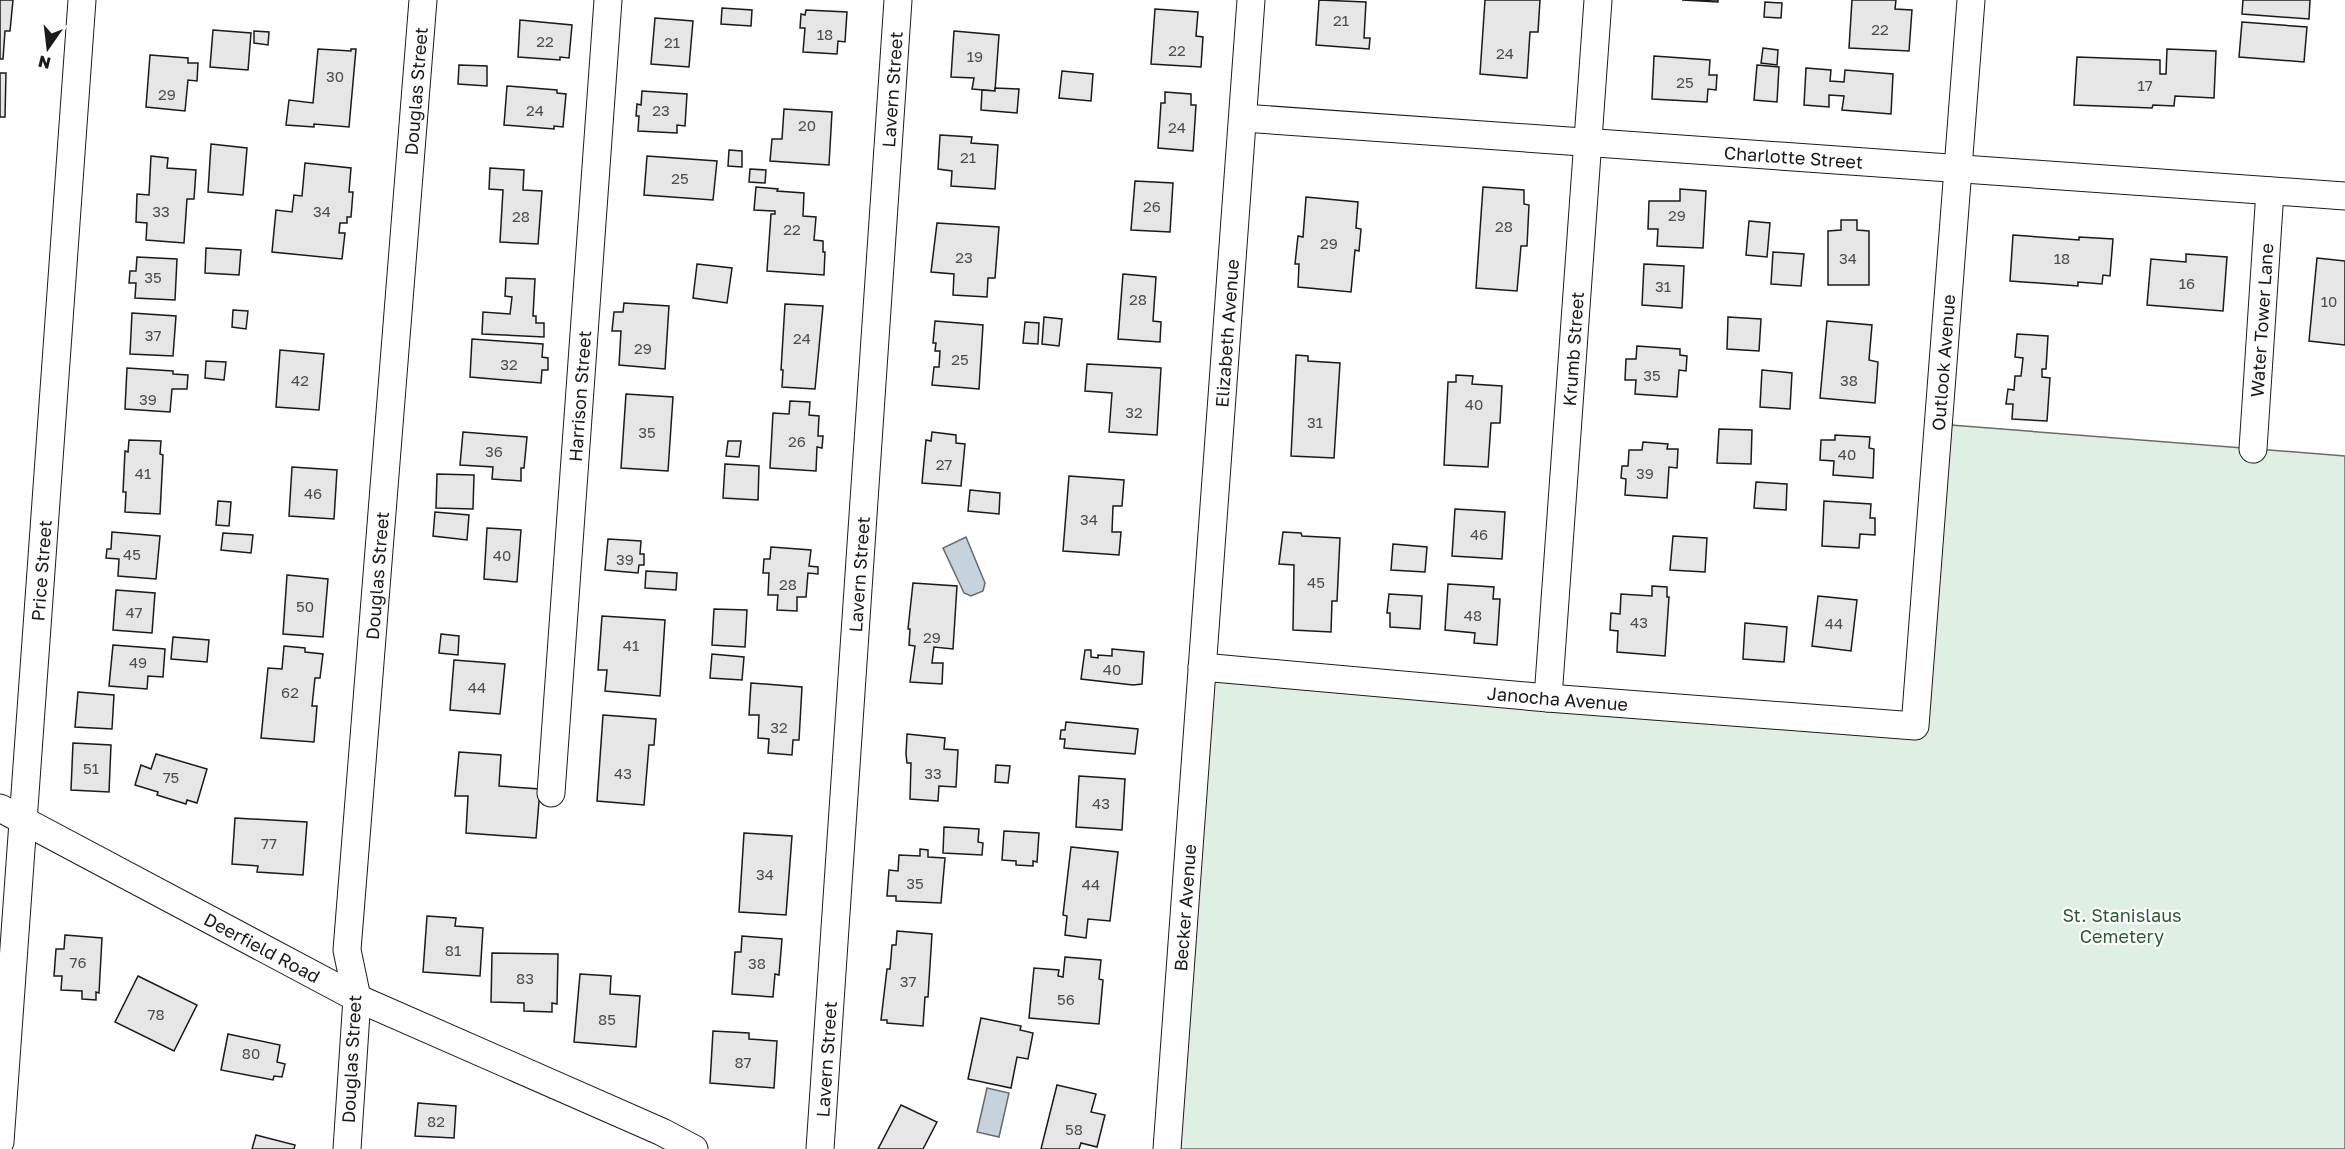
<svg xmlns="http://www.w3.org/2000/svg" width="2345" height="1149" font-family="'Golos Text',sans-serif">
<rect width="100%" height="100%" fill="#fff"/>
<path fill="#e0efe3" stroke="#6a6a6a" stroke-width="1.5" d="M1938,424L2345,456V1149H1167L1202,667L1915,726Z"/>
<g fill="#c6d2dc" stroke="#6a6a6a" stroke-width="1.5">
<path d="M966,537L985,583L983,591L971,596L964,593L943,548Z"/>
<path d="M987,1088L1009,1093L999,1137L977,1132Z"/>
</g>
<g fill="#e6e6e6" stroke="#1a1a1a" stroke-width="1.5">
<path d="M0,0H13L10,31H5L3,59H0Z"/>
<path d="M1319,0L1366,2L1364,38H1370L1369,49L1316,45Z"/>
<path d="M1485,0H1540L1538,32H1530L1527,78L1480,74Z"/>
<path d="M1682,0H1718V2Z"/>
<path d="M1852,0H1896L1895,9L1912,10L1909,51L1849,48Z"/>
<path d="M2243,0H2310L2309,19L2242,14Z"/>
<path d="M1765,2L1782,3L1781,18L1764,17Z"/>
<path d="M722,8L752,10L751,26L721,24Z"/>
<path d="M1155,9L1198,12L1196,36L1203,37L1201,67L1151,64Z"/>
<path d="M806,10L847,12L845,42L838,41L837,54L803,52L805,28H800L801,14L805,15Z"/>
<path d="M655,18L693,21L689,67L651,64Z"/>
<path d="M520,20L572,25L569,58L560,57V60L518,57Z"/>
<path d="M2242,22L2307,27L2304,62L2239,57Z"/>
<path d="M213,30L251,33L248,70L210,67Z"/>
<path d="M254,31L269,32L268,45L254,43Z"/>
<path d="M954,31L999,35L995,91L972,89L974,78L951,77Z"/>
<path d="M1763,48L1778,50L1777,65L1761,63Z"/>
<path d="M318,49L351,51V49H356L349,127L314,124V127L286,125L289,100L313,103Z"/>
<path d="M2167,49L2216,51L2214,98L2175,96L2174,106L2153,105L2152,108L2074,105L2077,57L2160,60V74H2166Z"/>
<path d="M150,55L188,58V63H198L197,81L188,80L185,111L146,107Z"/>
<path d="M1654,56L1710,60L1709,75H1717L1716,90L1708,89L1707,102L1652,99Z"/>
<path d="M459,65L487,66V86L458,84Z"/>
<path d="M1757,65L1779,67L1777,102L1754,100Z"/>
<path d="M1806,68L1831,70L1830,81L1844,82L1845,70L1893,74L1891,114L1842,110L1844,96L1829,95V107L1804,105Z"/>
<path d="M1062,71L1093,74L1091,101L1059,98Z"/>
<path d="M0,73H6L5,117H0Z"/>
<path d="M507,86L557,90V93L566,94L563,127L554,126V129L504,125Z"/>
<path d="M995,88L1019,89L1017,113L981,110L982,90L995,91Z"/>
<path d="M642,91L687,94L685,126L677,125V133L638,131L639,116H636L637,104L641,105Z"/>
<path d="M1165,92L1191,94V105H1196L1193,151L1158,148L1161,103H1165Z"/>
<path d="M784,109L832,112L829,165L770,161L772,139H782Z"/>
<path d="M940,135L972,137L971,143L998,145L995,189L951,186L952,171L938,169Z"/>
<path d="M211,144L247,148L243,195L208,192Z"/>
<path d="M729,150L742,151V167L728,166Z"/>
<path d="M151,156L168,158L167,168L196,170L194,199H187L184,243L146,240L147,223L136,222L137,194L149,195Z"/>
<path d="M647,156L717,161L713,200L644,195Z"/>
<path d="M305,163L351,168L349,192H353L351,217H347V223H340L339,233H345L342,259L272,252L276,210L292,212L294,195L302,196Z"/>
<path d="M490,168L524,170L523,190L542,191L538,244L500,242L503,190L489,189Z"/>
<path d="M750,169L766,170L765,183L749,182Z"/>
<path d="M1135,181L1173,183L1170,232L1131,230Z"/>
<path d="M756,187L778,189L777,191L804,193L803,216L816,217L814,240L823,241V252H825L824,275L767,271L771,214H775V211L754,210Z"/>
<path d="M1483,187L1524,190V204L1529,205L1527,246H1521L1517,291L1476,288Z"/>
<path d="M1680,189L1706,191L1703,248L1657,246L1658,229H1648L1649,201H1680Z"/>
<path d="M1306,197L1358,202L1356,228L1361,229L1359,251L1355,250L1351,292L1298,287L1299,264H1295L1298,236L1303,237Z"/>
<path d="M1841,220H1857V230L1869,231V285H1828V231L1841,230Z"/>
<path d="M1749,221L1770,223L1767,257L1746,255Z"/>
<path d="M937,223L999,227L995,278H988L987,297L953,295L954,274L931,272Z"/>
<path d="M2013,235L2079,240V237L2113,239L2110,276L2103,275L2102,284L2078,282V286L2010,281Z"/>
<path d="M206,248L241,250L239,275L205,273Z"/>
<path d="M1773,252L1804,254L1801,286L1771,284Z"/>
<path d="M2186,254L2227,257L2223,311L2147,305L2151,259L2186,262Z"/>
<path d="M137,257L177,259L175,300L135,298L136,283H129L130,271H136Z"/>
<path d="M2317,258L2345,261V345L2309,341Z"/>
<path d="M697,264L732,268L727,303L693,298Z"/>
<path d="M1644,264L1684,266L1682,308L1642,305Z"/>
<path d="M1123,274L1156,277L1153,321L1161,322L1160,342L1118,339Z"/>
<path d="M506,278L535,279L533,316H536V323H544V337L482,334L483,312L510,314L512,297L505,296Z"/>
<path d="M624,303L669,306L665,369L619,365L621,331H612L614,312H623Z"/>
<path d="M785,304L823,306L815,389L782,387L783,370H781Z"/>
<path d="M233,310L248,311L246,329L232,327Z"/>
<path d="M132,313L176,316L173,356L130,354Z"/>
<path d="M1044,317L1062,319L1059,346L1042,344Z"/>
<path d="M1728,317L1761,319L1759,351L1727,349Z"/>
<path d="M935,321L983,325L979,389L932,385L934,367H939L940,351H935L936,343H933Z"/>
<path d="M1827,321L1872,325L1869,360L1878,362L1875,403L1820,398Z"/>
<path d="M1025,322L1039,323L1038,344L1023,343Z"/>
<path d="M2017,334L2048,336L2046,369H2042V377L2050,378L2047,421L2012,419L2013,404H2006L2008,389L2014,390L2015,376H2021L2023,358L2015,357Z"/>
<path d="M472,339L543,344L542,357L548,358V370H542L541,383L470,377Z"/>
<path d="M1637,346L1680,349V355L1687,356L1686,371L1679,370L1677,397L1635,394L1636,380H1625L1626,359H1636Z"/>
<path d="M280,350L324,354L319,410L276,407Z"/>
<path d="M1296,355L1308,356V361L1340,363L1334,458L1291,456Z"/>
<path d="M206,361L226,362L224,380L205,378Z"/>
<path d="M1087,364L1161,368L1157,435L1109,432L1112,393L1085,391Z"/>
<path d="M127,368L173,371V374L188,375L187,389H172L170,412L125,409Z"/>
<path d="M1762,370L1792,373L1790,409L1760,407Z"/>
<path d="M1456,375L1473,376L1472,384L1502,386L1500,423H1491L1488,467L1444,465L1448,382H1456Z"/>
<path d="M626,394L673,397L668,471L621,468Z"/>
<path d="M790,401L810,402L809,415L819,416L818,436H823L822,448L817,447L816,471L770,468L773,413L789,414Z"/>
<path d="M1719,429L1752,430L1751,464L1717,463Z"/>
<path d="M463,432L527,437L524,468H521V481L492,479L493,467L460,465Z"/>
<path d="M932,432L956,435V443L965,444L961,486L922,483L926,440L931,441Z"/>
<path d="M1835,435L1870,437L1869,448L1874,449L1873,478L1833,475L1834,461L1820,460L1821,440H1835Z"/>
<path d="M129,440L161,441L160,454L163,455L160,514L125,512L126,492H123L125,451L128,452Z"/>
<path d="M728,441H741L739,457L726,456Z"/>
<path d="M1643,442L1668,444L1667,449H1678L1677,468L1669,467L1667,498L1625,495L1626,479L1621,478L1622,466H1628L1629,450H1642Z"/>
<path d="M725,464L759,466L758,500L723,498Z"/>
<path d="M292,467L337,470L334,519L289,516Z"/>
<path d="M437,474L474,475L473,509L436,508Z"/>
<path d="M1069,476L1124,480L1122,506H1113L1112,532H1121L1119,555L1063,551Z"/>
<path d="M1756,482L1787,484L1786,510L1754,508Z"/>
<path d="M970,490L1000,493L999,514L968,511Z"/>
<path d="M218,501L231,502L229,526L216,525Z"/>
<path d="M1824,501L1871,504L1870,518H1875V535L1860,534L1859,548L1822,546Z"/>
<path d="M1455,509L1505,512L1502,559L1452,556Z"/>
<path d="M435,512L469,515L467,540L433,536Z"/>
<path d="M487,528L521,530L517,582L484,579Z"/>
<path d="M112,532L160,536L156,579L118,576L119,559L106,558L107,549H111Z"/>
<path d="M1283,532L1301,533L1302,536L1340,538L1337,601H1332L1331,632L1293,630L1294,565L1279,564Z"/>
<path d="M223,533L253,535L251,553L221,550Z"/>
<path d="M1673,536L1707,538L1705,572L1670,570Z"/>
<path d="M608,539L641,541L640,554H644V565H639L638,573L605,570Z"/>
<path d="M1393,544L1427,547L1425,572L1391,570Z"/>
<path d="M771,547L811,550L809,566L818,567V574L808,573L806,597H797V611L777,610L778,595H768L769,573H763L764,559H770Z"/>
<path d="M646,571L677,573L676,590L645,588Z"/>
<path d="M287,575L328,579L323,637L283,634Z"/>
<path d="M913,583L957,586L953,649L934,647L932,663H943L942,684L910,682L915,646L909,645L910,629H908Z"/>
<path d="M1448,584L1494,587L1493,599H1500L1497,645L1474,643L1475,633L1445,630Z"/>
<path d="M1652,586L1667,587V597H1669L1665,656L1617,652L1618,631L1610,630L1611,613L1620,614L1621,594L1652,596Z"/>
<path d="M116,590L155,593L152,633L113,630Z"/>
<path d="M1389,594L1422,596L1420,629L1390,627V613H1387Z"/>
<path d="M1818,596L1857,600L1851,651L1812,646Z"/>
<path d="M714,609L747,610L745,647L712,645Z"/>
<path d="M602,616L665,620L660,696L605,691L607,670H598Z"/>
<path d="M1745,623L1787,627L1784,662L1743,659Z"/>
<path d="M441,634L459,636L458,655L439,653Z"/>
<path d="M173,637L209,640L207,662L171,659Z"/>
<path d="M113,645L165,649L163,677L148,676L147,689L109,686Z"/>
<path d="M284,646L305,648V652L323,654L320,678H315L312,706H317L314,742L261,738L268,668L282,669Z"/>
<path d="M1112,649L1144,652L1142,684L1133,685L1081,679L1085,650H1091V657L1098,658V655L1112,656Z"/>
<path d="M712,654L744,657L742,680L710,678Z"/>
<path d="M454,660L505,664L500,714L450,710Z"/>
<path d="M751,683L802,687L799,740H793L792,755L768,753L769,739L758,738L759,715H749Z"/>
<path d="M78,692L114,695L112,729L75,727Z"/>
<path d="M603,715L656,719L654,745H649L644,805L597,801Z"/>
<path d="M1066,722L1138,729L1135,754L1064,748L1065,739H1060L1061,730H1065Z"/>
<path d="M907,734L945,738L944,749L958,750L956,787L939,786L938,801L910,799L911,763H907L906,754Z"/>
<path d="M73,743L111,745L109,792L71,790Z"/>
<path d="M459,752L501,755L499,786L540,789L536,838L466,833L468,796H455Z"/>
<path d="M156,754L207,769L197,803L187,800L186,804L157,795L158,792L135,785L141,765L151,769Z"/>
<path d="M996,765L1010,766L1008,783L995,782Z"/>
<path d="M1079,776L1125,779L1122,830L1076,827Z"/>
<path d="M235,818L307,822L303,875L257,872L258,866L232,864Z"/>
<path d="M944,827L979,829L978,842L983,843L982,855L943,853Z"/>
<path d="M1004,831L1039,833L1037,862L1033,861V866L1016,865V861L1002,860Z"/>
<path d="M744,833L792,836L786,915L739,912Z"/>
<path d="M1071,847L1118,852L1110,921L1088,919L1086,938L1065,935L1067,916L1063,915Z"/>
<path d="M920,849L928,850V857L945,858L941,903L896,901V896H887L889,870L898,871L899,855L920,856Z"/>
<path d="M427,916L456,918L455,926L483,928L480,976L423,972Z"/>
<path d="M897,931L932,934L928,997H925L923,1026L887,1023V1020H881L887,969H890L892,945H896Z"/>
<path d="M65,935L102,938L99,993L96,992V1000L82,999V991L61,990L62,976H54L56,949H64Z"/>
<path d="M742,936L782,939L779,975L775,974L773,997L732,994L735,952H741Z"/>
<path d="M492,953L558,954L557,1004L552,1003V1012L524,1011V1003L491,1002Z"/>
<path d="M1065,957L1101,960L1099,979L1103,980L1099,1024L1029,1018L1034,968L1059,970L1058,976L1063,977Z"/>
<path d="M580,974L611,976L610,994L640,996L636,1047L574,1042Z"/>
<path d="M138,976L197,1005L174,1051L115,1022Z"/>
<path d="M981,1018L1021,1026L1020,1030L1033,1033L1028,1059L1017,1057L1011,1088L968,1079Z"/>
<path d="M713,1031L749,1033V1039L777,1041L774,1088L710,1083Z"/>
<path d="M228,1034L280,1045L277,1062L285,1064L282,1077L274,1076L273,1080L221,1070Z"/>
<path d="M1057,1085L1096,1094L1091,1112L1105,1115L1097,1147L1081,1143L1079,1149H1041Z"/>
<path d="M418,1103L456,1106L454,1138L415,1136Z"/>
<path d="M901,1105L937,1122L923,1149H878Z"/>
<path d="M256,1135L295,1145L294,1149H252Z"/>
</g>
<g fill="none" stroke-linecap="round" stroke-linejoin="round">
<defs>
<g id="street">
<path id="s1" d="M1243,118L2345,196"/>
<path id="s2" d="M2253,449L2270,191"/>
<path id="s3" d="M1202,667L1548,698L1915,726L1971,0"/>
<path id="s4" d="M1548,698L1598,0"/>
<path id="s5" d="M551,793L608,0"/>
<path id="s6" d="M0,808L357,998L662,1132L694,1149"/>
<path id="s7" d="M0,1142L82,0"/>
<path id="s8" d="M347,1149L357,998L347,950L423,0"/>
<path id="s9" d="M820,1149L898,0"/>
<path id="s10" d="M1167,1149L1251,0"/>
</g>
</defs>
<use href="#street" stroke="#1a1a1a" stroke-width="29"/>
<use href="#street" stroke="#fff" stroke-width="27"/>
</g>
<g text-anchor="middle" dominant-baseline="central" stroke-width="4.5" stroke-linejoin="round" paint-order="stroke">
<g font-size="15" fill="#4d4d4d">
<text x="1341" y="20">21</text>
<text x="1880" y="29">22</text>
<text x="825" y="34">18</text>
<text x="545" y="41">22</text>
<text x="672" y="42">21</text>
<text x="1177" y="50">22</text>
<text x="1505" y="53">24</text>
<text x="975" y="56">19</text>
<text x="335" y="76">30</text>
<text x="1685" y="82">25</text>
<text x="2145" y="85">17</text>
<text x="167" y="94">29</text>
<text x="535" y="110">24</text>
<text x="661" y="110">23</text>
<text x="807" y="125">20</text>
<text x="1177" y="127">24</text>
<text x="968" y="157">21</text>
<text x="680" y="178">25</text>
<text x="1152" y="206">26</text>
<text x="161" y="211">33</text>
<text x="322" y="211">34</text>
<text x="1677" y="215">29</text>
<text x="521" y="216">28</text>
<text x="1504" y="226">28</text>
<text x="792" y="229">22</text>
<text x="1329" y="243">29</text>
<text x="964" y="257">23</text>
<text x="1848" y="258">34</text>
<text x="2062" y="258">18</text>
<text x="153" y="277">35</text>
<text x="2187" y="283">16</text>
<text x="1663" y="286">31</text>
<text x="1138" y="299">28</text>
<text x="2329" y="301">10</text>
<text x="153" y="335">37</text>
<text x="802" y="338">24</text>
<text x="643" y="348">29</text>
<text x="960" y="359">25</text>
<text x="509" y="364">32</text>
<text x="1652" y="375">35</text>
<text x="300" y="380">42</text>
<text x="1849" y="380">38</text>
<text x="148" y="399">39</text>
<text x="1474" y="404">40</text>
<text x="1134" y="412">32</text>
<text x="1315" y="422">31</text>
<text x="647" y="432">35</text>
<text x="797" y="441">26</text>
<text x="494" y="451">36</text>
<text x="1847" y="454">40</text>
<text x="944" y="464">27</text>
<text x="143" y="473">41</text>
<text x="1645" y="473">39</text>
<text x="313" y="493">46</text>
<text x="1089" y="519">34</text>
<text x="1479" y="534">46</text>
<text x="132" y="554">45</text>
<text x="502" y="555">40</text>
<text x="625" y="559">39</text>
<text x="1316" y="582">45</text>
<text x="788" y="584">28</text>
<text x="305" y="606">50</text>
<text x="134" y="612">47</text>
<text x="1473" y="615">48</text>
<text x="1639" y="622">43</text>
<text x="1834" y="623">44</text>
<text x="932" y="637">29</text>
<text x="631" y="645">41</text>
<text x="138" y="662">49</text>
<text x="1112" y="669">40</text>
<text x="477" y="687">44</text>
<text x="290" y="692">62</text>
<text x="779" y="727">32</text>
<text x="91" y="768">51</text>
<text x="623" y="773">43</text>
<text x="933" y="773">33</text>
<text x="171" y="777">75</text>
<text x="1101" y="803">43</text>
<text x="269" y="843">77</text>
<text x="765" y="874">34</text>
<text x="915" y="883">35</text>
<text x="1091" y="884">44</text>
<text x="453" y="950">81</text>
<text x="78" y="962">76</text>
<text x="757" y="963">38</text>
<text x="525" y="978">83</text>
<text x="908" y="981">37</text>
<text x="1066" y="999">56</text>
<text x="156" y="1014">78</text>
<text x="607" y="1019">85</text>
<text x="251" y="1053">80</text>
<text x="743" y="1062">87</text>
<text x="436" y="1121">82</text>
<text x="1074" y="1129">58</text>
</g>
<g font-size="18" fill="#1a1a1a" stroke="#fff">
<text stroke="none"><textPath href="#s8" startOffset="1062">Douglas Street</textPath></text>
<text stroke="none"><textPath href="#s9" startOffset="1062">Lavern Street</textPath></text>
<text stroke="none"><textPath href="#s1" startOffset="552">Charlotte Street</textPath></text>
<text stroke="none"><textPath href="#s2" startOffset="129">Water Tower Lane</textPath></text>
<text stroke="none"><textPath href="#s10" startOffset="818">Elizabeth Avenue</textPath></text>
<text stroke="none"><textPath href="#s4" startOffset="350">Krumb Street</textPath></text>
<text stroke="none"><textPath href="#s3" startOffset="1080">Outlook Avenue</textPath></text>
<text stroke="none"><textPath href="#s5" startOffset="398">Harrison Street</textPath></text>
<text stroke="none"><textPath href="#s7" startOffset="573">Price Street</textPath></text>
<text stroke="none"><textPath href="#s9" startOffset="576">Lavern Street</textPath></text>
<text stroke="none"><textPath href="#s8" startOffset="576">Douglas Street</textPath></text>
<text stroke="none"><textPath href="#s3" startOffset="357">Janocha Avenue</textPath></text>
<text stroke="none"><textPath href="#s10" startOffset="242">Becker Avenue</textPath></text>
<text stroke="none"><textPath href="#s6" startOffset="297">Deerfield Road</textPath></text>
<text transform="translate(351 1059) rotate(-87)">Douglas Street</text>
<text stroke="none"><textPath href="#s9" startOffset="90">Lavern Street</textPath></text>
</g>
<g font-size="18" fill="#2b5a34" stroke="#fff">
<text x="2122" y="915">St. Stanislaus<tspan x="2122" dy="21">Cemetery</tspan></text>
</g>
</g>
<g transform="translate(48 48) rotate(194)" stroke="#ffffff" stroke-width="4.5" paint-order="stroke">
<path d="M0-4.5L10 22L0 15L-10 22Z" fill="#1a1a1a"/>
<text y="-9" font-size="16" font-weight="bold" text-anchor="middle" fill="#1a1a1a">N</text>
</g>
</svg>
